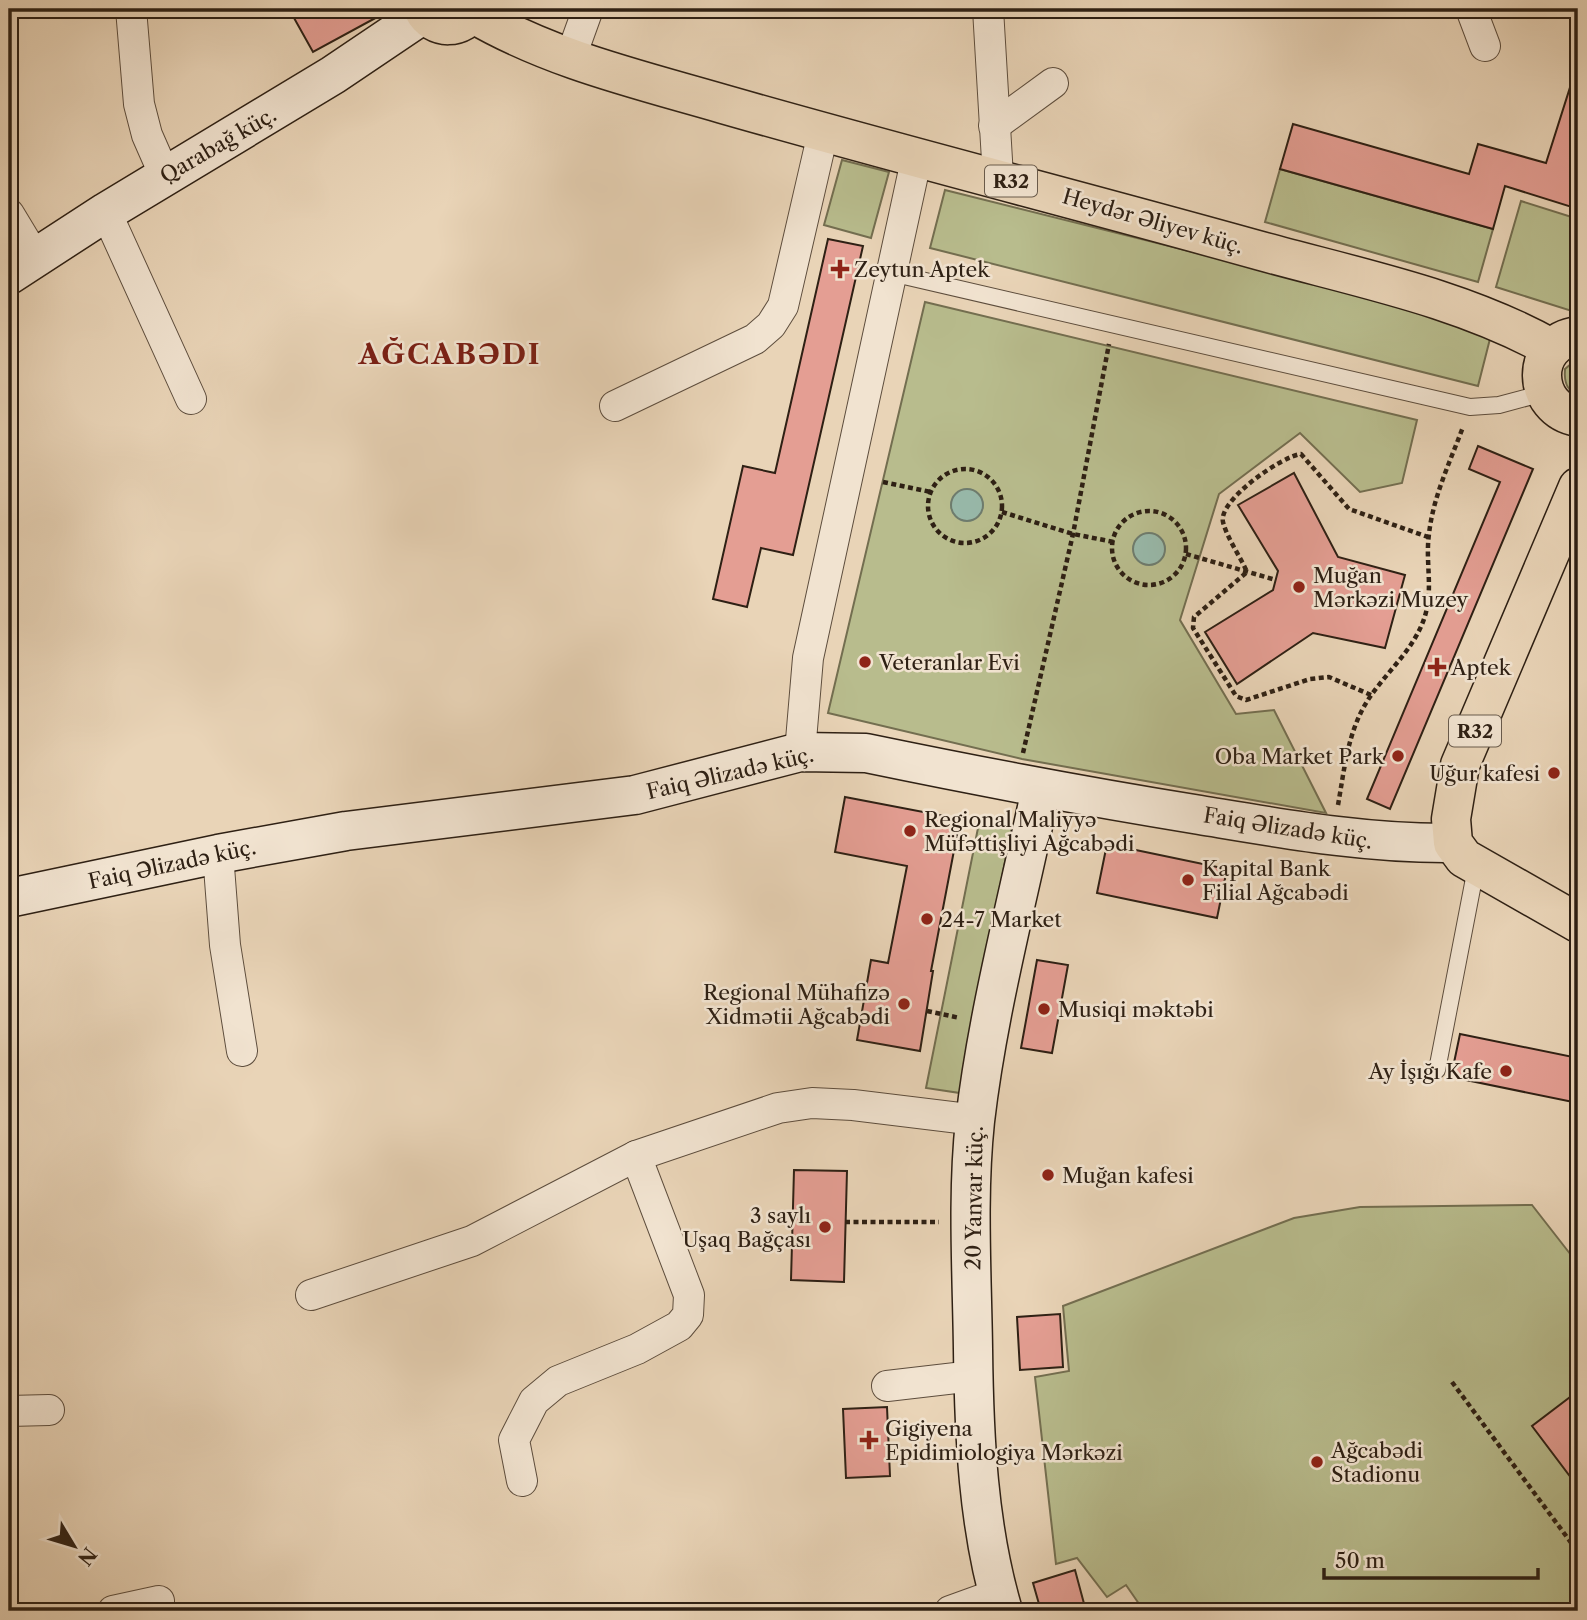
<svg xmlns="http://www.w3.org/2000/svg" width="1587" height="1620" font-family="'Libre Caslon Text',serif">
<rect width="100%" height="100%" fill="#e9d4b7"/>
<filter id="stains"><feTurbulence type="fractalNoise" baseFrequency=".00286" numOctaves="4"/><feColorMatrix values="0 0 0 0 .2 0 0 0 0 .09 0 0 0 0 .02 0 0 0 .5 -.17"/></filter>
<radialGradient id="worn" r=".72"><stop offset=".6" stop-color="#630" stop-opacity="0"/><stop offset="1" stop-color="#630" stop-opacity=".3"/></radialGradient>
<g fill="#b8bc8d" stroke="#736e50" stroke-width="2">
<path d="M842,160L889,172L871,238L824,225Z"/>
<path d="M1280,169L1493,229L1478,282L1265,222Z"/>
<path d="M945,190L1493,327L1478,386L930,248Z"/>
<path d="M1521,201L1578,219V313L1496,287Z"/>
<path d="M925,302L1417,420L1402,483L1360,492L1300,433L1219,494L1180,620L1236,714L1274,710L1326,813L1022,759L828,713Z"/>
<path d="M1578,358V394C1566,391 1564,381 1565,369Z"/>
<path d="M980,818L1012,826L960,1093L926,1088Z"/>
<path d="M1532,1205L1578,1264V1611H1144L1126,1585L1107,1597L1077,1558L1056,1564L1035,1377L1069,1371L1063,1306L1294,1218L1360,1207Z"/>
</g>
<g fill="#98b9aa" stroke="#6e7c6e" stroke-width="2">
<circle cx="967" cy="505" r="16"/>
<circle cx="1149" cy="549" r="16"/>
</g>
<g fill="#e49e93" stroke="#2e2014" stroke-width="2">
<path d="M289,9H392L313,52Z"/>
<path d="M1573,78L1578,79V209L1505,186L1493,229L1280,169L1293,124L1469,174L1478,144L1546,163Z"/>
<path d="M828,239L863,246L793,555L761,548L747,607L713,599L743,466L775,473Z"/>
<path d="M1478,446L1533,469L1390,809L1367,799L1500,482L1469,469Z"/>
<path d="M1294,473L1338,557L1405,575L1385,648L1313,633L1237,684L1205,632L1273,590L1278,571L1238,505Z"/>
<path d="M845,797L960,819L931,971H933L920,1051L857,1040L871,960L888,963L907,866L835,852Z"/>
<path d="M1107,844L1227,869L1217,918L1097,893Z"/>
<path d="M1037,960L1068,965L1052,1053L1021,1048Z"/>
<path d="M1460,1034L1578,1058V1103L1451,1077Z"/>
<path d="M794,1170L847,1171L844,1282L791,1280Z"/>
<path d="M1060,1314L1063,1367L1020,1370L1017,1317Z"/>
<path d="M1578,1391V1487L1532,1426Z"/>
<path d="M887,1407L890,1476L846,1478L843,1409Z"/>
<path d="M1075,1570L1086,1611H1041L1033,1583Z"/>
</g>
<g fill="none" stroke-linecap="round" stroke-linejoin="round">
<defs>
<g id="lane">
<path d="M891,273L1470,407L1499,405L1544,393"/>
<path d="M1437,1070L1476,868"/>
</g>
<g id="street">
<path d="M131,9L139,104L147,135L165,176"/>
<path d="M988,9L998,177"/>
<path d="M1471,9L1485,46"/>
<path d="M570,59L588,9"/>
<path d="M994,126L1053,83"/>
<path d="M106,212L191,399"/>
<path d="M9,214L35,257"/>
<path d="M615,406L755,339L771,325L783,306L823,133"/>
<path d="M800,752L808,658L917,156"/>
<path d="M218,854L225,945L242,1051"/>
<path d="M311,1295L472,1241L636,1156L778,1108L812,1103L853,1105L976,1120"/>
<path d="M887,1386L973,1376"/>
<path d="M9,1411L49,1410"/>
<path d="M522,1481L514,1440L534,1401L558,1381L637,1349L679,1326L688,1315L689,1295L636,1156"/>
<path d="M113,1611L159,1601"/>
<path d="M950,1611L997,1594"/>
</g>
<g id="secondary">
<path d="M9,275L106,212L333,75L425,13"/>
<path d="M9,898L218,854L346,831L635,795L800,752L866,753C977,776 1088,797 1200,815C1285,829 1367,844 1453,843"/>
<path d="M1003,1611C978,1527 974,1436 973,1349C972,1274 967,1196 975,1121C988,1010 1018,899 1041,789"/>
</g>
<g id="primary">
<path d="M423,9C434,31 463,30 474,9"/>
<path d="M472,13C550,59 637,79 723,104C901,155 1082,201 1261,251C1359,278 1462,298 1551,348"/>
<path d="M1578,336C1529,342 1531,409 1578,417"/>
<path d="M1578,487L1460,765L1451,819L1453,843L1464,858L1578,923"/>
</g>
</defs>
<use href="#lane" stroke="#5d4d3d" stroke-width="18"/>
<use href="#street" stroke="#5d4d3d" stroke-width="32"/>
<use href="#secondary" stroke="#2e2014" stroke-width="41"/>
<use href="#primary" stroke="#2e2014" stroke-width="41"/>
<g stroke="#2e2014" stroke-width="4.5" stroke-dasharray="5 3.5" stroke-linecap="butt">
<circle cx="965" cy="506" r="37"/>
<path d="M883,482L931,492"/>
<circle cx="1149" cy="548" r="37"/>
<path d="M1002,512L1073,534L1114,542"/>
<path d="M1186,554L1276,580"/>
<path d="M1371,695L1329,677L1310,679L1246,700L1236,696L1193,628L1194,617L1247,572C1240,556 1227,538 1223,522C1218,500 1282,456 1301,454L1349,509L1428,537"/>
<path d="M1023,753L1073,534L1109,344"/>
<path d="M1338,805C1345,766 1348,727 1372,694C1390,669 1414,648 1424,619C1434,590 1425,563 1429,534C1433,497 1450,462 1463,427"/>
<path d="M927,1011L960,1018"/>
<path d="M845,1222H939"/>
<path d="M1452,1382L1578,1552"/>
</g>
<use href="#lane" stroke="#f1e3d0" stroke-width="16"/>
<use href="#street" stroke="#f1e3d0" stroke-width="30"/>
<use href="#secondary" stroke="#f1e3d0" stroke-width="38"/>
<use href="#primary" stroke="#e9d4b7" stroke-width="38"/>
</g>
<g fill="#8f2418" stroke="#f1e3d0" stroke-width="2.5">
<path d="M836.5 258.5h7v7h7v7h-7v7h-7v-7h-7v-7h7z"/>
<circle cx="1299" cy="587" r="7"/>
<circle cx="865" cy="662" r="7"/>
<path d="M1433.5 656.5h7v7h7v7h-7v7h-7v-7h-7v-7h7z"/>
<circle cx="1398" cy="756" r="7"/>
<circle cx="1554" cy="773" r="7"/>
<circle cx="910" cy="831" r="7"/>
<circle cx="1188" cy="880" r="7"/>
<circle cx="927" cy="919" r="7"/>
<circle cx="904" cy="1004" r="7"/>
<circle cx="1044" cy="1009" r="7"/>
<circle cx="1506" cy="1071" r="7"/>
<circle cx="1048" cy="1175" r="7"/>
<circle cx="825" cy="1227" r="7"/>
<path d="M865.5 1429.5h7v7h7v7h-7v7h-7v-7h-7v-7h7z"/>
<circle cx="1317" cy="1462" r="7"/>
</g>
<g text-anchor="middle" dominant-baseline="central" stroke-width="5" stroke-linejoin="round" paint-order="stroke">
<g fill="#f1e3d0" stroke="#685a4c" stroke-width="2">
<rect x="985" y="165.5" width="52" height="31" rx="5"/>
<rect x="1449" y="715.5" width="52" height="31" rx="5"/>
</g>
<g font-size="19" font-weight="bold" fill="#2e2014">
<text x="1011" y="181">R32</text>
<text x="1475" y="731">R32</text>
</g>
<g font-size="21" fill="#2e2014" stroke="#f1e3d0">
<text transform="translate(218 145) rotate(-30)">Qarabağ küç.</text>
<text transform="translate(1153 221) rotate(16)">Heydər Əliyev küç.</text>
<text transform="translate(730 773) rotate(-13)">Faiq Əlizadə küç.</text>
<text transform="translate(1288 828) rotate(9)">Faiq Əlizadə küç.</text>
<text transform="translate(172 864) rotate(-12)">Faiq Əlizadə küç.</text>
<text transform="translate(974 1198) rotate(-89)">20 Yanvar küç.</text>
</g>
<g font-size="21" fill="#2e2014" stroke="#f1e3d0" text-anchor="start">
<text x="854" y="269">Zeytun Aptek</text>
<text x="1313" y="575">Muğan<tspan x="1313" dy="24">Mərkəzi Muzey</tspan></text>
<text x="879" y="662">Veteranlar Evi</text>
<text x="1451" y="667">Aptek</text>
<text x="1384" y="756" text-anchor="end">Oba Market Park</text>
<text x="1540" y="773" text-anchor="end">Uğur kafesi</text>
<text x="924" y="819">Regional Maliyyə<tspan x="924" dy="24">Müfəttişliyi Ağcabədi</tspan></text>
<text x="1202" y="868">Kapital Bank<tspan x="1202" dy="24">Filial Ağcabədi</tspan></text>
<text x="941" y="919">24-7 Market</text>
<text x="890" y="992" text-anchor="end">Regional Mühafizə<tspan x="890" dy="24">Xidmətii Ağcabədi</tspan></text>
<text x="1058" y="1009">Musiqi məktəbi</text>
<text x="1492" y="1071" text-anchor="end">Ay İşığı Kafe</text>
<text x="1062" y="1175">Muğan kafesi</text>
<text x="811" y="1215" text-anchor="end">3 saylı<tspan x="811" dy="24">Uşaq Bağçası</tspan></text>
<text x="885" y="1428">Gigiyena<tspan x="885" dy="24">Epidimiologiya Mərkəzi</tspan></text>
<text x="1331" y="1450">Ağcabədi<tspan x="1331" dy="24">Stadionu</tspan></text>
</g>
<g font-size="28" font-weight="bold" letter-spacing="2" fill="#7a1f14" stroke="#f1e3d0">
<text x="450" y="354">AĞCABƏDI</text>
</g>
</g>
<rect width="1587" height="1620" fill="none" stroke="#e9d4b7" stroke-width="35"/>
<rect x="10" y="10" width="1566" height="1599" fill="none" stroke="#2e2014" stroke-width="3.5"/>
<rect x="18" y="18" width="1552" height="1585" fill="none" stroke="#2e2014" stroke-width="2"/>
<g transform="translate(74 1546) rotate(128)" stroke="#f1e3d0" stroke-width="5" paint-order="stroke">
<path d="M0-5L12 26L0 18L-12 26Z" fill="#2e2014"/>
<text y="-10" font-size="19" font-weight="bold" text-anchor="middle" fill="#2e2014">N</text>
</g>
<path d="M1324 1568v10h214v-10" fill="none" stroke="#2e2014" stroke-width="3.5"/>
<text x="1335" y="1568" font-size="21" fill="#2e2014" stroke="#f1e3d0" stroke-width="5" paint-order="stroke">50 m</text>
<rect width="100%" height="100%" filter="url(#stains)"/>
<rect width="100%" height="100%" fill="url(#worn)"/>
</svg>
